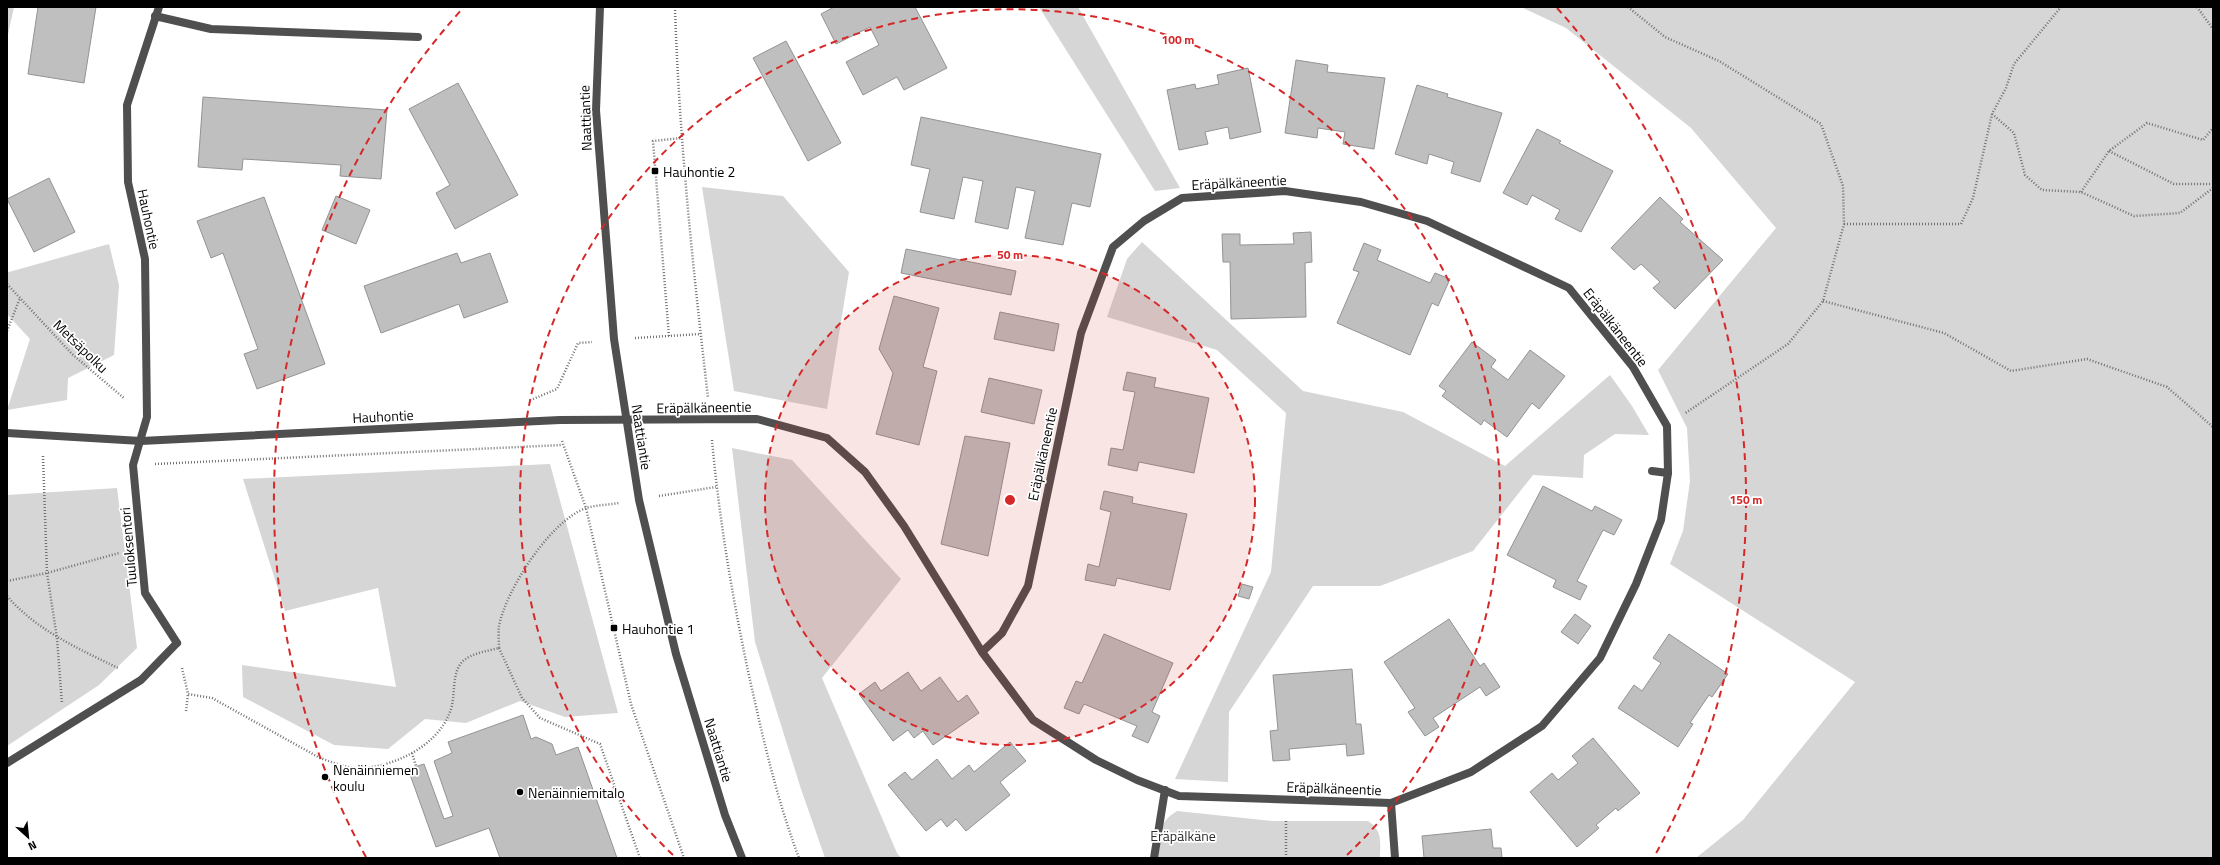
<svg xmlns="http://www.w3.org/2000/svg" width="2220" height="865" font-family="'Titillium Web',sans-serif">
<rect width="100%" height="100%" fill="#fff"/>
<g fill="#d6d6d6">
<path d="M7,7H14L7,39Z"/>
<path d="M1039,7H1078L1180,188L1155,191Z"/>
<path d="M1521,7H2213V858H1696L1743,820L1855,682L1670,564L1683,531L1690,481L1687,428L1658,370L1776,228L1691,128L1566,28Z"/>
<path d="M702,187L783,196L849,272L827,409L734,391Z"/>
<path d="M1142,242L1303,391L1403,412L1505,466L1610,375L1632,406L1649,435L1615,434L1584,455L1583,478L1533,475L1473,551L1380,586H1313L1229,712L1228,782L1175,779L1271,572L1286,413L1217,350L1107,317L1127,259Z"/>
<path d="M109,244L119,285L114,355L68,378L67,400L7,410L30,339L7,314V271L9,272Z"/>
<path d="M732,448L792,460L901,579L822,678L897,853L901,858H825L801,789L755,642Z"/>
<path d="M550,464L618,713L565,717L520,701L466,723L425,719L388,749L334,745L243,697L242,665L396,687L378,588L285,611L243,479Z"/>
<path d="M117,488L137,648L99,685L7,746V495Z"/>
<path d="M1177,811L1272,821H1368C1383,831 1380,841 1380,858H1158C1160,836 1156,824 1177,811Z"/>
</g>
<g fill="#bfbfbf" stroke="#939393">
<path d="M38,7H96L84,83L28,74Z"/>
<path d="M834,7H915L947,68L904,90L897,77L863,95L846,62L879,45L870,27L836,44L821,14Z"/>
<path d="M786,41L841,143L808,161L753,58Z"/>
<path d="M1296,60L1328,65L1327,72L1385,78L1374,149L1343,144L1345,132L1318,128L1317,138L1285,133Z"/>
<path d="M1248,68L1261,132L1230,139L1228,127L1205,132L1208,144L1179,150L1167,90L1195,84L1196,89L1219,84L1217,75Z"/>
<path d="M458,83L518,195L455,229L436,193L450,185L409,109Z"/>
<path d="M1417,85L1448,94L1447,97L1502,113L1480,182L1451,173L1454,162L1429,154L1427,164L1395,154Z"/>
<path d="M203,97L387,110L381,179L340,176L341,165L243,159L242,170L198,167Z"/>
<path d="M921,117L1101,154L1090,207L1072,203L1063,245L1025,238L1035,191L1016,187L1008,229L975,222L983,181L963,177L954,219L920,212L930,169L911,165Z"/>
<path d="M1537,129L1561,141L1559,143L1613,171L1581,232L1555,219L1560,210L1532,195L1527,205L1503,193Z"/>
<path d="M49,178L75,232L34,252L7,199Z"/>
<path d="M336,196L370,210L356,244L322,230Z"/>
<path d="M264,197L325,364L257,389L244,354L258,349L223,253L211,258L197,221Z"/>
<path d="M1660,197L1683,219L1680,222L1723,260L1675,309L1653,288L1660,282L1641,264L1634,270L1611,248Z"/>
<path d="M1311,232L1312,262L1305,263L1306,317L1231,319L1230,262H1223L1222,234H1240V245L1294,244L1293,233Z"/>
<path d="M1364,243L1381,250L1377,260L1430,283L1435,273L1450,279L1438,306L1432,303L1410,355L1337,323L1359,272L1353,270Z"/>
<path d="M906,249L1016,271L1011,295L901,273Z"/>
<path d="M457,253L461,263L490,253L508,302L464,318L459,304L381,333L364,286Z"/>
<path d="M894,296L939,308L923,367L937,371L919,445L876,434L893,373L879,349Z"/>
<path d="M1000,312L1059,324L1054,351L994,339Z"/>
<path d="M1472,342L1496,360L1491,367L1508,380L1530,350L1565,376L1539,409L1532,403L1507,437L1484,420L1481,425L1442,396L1446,391L1439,386Z"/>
<path d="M1127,372L1156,378L1154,387L1209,398L1194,473L1139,462L1137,471L1108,465L1111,448L1123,450L1135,392L1123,390Z"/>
<path d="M989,378L1042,390L1034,424L981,412Z"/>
<path d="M965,436L1010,443L988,556L941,544Z"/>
<path d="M1543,486L1592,511L1595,506L1622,520L1614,535L1603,530L1577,581L1587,586L1580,600L1553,587L1556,580L1507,555Z"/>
<path d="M1104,491L1133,497L1132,503L1187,514L1170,590L1117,578L1115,586L1085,580L1088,564L1099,567L1111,512L1100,509Z"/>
<path d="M1242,584L1253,587L1249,599L1238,596Z"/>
<path d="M1575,614L1591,626L1578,644L1561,632Z"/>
<path d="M1449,619L1480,666L1484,663L1500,687L1486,696L1480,687L1433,718L1439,727L1425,736L1408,712L1415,708L1384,662Z"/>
<path d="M1104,634L1173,663L1152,712L1160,716L1148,743L1132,736L1137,726L1084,704L1079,714L1064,708L1076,681L1082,683Z"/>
<path d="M1669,634L1728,674L1712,697L1709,695L1690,723L1693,724L1678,747L1618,708L1634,685L1642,691L1661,663L1653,658Z"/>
<path d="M1352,669L1356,724H1361L1364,754L1347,756L1346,744L1289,749L1290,760L1273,761L1270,731L1278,730L1273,675Z"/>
<path d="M908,672L921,691L940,677L958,702L967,695L979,713L933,745L923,731L914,738L908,730L893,741L859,694L875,682L881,691Z"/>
<path d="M523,715L531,739L536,737L552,744L556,755L578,747L617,858H500L489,828L436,847L408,769L424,764L444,819L453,816L434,761L452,753L448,742Z"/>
<path d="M1593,738L1640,793L1618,811L1616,808L1596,825L1599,828L1577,847L1530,792L1552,773L1558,780L1578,763L1572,756Z"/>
<path d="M1010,742L1026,761L1000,782L1010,795L966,831L956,819L947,827L941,819L926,831L888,785L905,772L912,780L937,759L952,779L969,765L974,772Z"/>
<path d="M1491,829L1493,848H1501L1502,858H1424L1422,836Z"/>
</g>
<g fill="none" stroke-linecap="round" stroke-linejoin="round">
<g stroke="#717171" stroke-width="2.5" stroke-dasharray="1 2" stroke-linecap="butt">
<path d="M675,7C679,138 693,268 708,398"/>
<path d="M1628,7L1665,37L1719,61L1821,124L1843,186L1844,224L1823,301L1788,344L1684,414"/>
<path d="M2197,7L2213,29"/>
<path d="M1992,114L2014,133L2025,175L2042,190L2081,192L2134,216L2180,213L2213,188"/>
<path d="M2109,151L2174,184H2213"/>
<path d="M2081,192L2109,151L2147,123L2203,140L2213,128"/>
<path d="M1844,224H1961L1973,198L1992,114L2006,88L2014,64L2061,7"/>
<path d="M7,284L72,354L125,399"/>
<path d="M1823,301L1944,333L2011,371L2087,359L2167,387L2213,427"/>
<path d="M7,331L20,298"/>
<path d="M669,336L653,141L682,138"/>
<path d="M635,338L701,334"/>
<path d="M533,399L557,389L578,343L592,342"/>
<path d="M712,440C719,518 732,595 748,671C762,734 776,797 799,858"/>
<path d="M562,441L586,508L631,704L684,858"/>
<path d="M43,456L47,573L57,638L62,704"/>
<path d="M155,464L562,445"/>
<path d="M659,496L716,487"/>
<path d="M7,581L47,573L119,553"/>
<path d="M7,596C36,630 79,649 118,668"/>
<path d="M499,648L522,698L540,718L600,744L640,858"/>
<path d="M182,668L188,694L212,698L320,758C332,762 343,767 355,768C391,769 437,747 450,712C456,697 451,674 462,662C471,653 488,651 499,648C499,641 498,633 499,626C506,590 550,521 586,508C596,505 608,505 619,503"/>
<path d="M186,711L188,694"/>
<path d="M412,753L416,766"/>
<path d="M1286,858V820"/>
</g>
<g stroke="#4f4f4f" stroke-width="8">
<path d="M155,16L211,29L418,37"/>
<path d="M1652,471L1668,473"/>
<path d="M7,763L141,680L177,643"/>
<path d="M1391,803L1395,858"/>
<path d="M1154,858L1165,790"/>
</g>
<g stroke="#4f4f4f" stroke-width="8">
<path d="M159,7L127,105L128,182L145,259L147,417L133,465L145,593L177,643"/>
<path d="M7,433L141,441L560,420L757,419L827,438L865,472L904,526L982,652L1033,720L1096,760L1137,780L1179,796L1391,803L1471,772L1542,726L1600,658L1636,584L1661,520L1668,473L1667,426L1633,367L1569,288L1427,221L1361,202L1285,191L1182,198L1144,221L1113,247L1081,333L1028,586L1002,633L982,652"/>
</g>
<path stroke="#4f4f4f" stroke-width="8" d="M600,7L596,110L614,339L639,500L676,654L725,815L742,858"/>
</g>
<circle cx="1010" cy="500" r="245" fill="#d62828" fill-opacity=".12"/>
<g fill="none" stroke="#d62828" stroke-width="2" stroke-dasharray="7 5">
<circle cx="1010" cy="500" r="245"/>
<path d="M673 855A490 490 0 1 1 1347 855"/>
<path d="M366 857A736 736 0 0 1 463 8M1557 8A736 736 0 0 1 1654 857"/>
</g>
<g fill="#000" stroke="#fff" stroke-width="1.5">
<rect x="651" y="167" width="8" height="8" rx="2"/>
<rect x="610" y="624" width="8" height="8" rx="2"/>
<circle cx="325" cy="777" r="4"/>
<circle cx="520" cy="792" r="4"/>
</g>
<g text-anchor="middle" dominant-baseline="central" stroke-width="3.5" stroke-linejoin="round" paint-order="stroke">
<g font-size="14" fill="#000" stroke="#fff">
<text transform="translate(585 118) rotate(-92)">Naattiantie</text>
<text transform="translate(1239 182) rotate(-3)">Eräpälkäneentie</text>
<text transform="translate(149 219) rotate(78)">Hauhontie</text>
<text transform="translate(1616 327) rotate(52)">Eräpälkäneentie</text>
<text transform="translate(81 346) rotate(44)">Metsäpolku</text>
<text transform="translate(704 407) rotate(-1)">Eräpälkäneentie</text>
<text transform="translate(383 416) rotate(-3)">Hauhontie</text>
<text transform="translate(642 437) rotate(81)">Naattiantie</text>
<text transform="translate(1042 454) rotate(-78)">Eräpälkäneentie</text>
<text transform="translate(128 547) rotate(-95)">Tuuloksentori</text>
<text transform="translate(719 750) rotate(73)">Naattiantie</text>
<text transform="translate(1334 788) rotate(2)">Eräpälkäneentie</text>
</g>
<g font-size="14" fill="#000" stroke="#fff" text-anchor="start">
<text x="663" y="171">Hauhontie 2</text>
<text x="622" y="628">Hauhontie 1</text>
<text x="333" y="769">Nenäinniemen<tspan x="333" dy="16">koulu</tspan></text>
<text x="528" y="792">Nenäinniemitalo</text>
</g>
<g font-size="14" fill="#2d2d2d" stroke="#fff">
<text x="1183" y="835">Eräpälkäne</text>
</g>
</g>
<circle cx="1010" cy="500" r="6" fill="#d62828" stroke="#fff" stroke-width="2"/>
<g font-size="12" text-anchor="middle" font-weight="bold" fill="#d62828" stroke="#fff" stroke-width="3.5" stroke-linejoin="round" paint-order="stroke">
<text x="1178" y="44">100 m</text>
<text x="1010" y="259">50 m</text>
<text x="1746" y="504">150 m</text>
</g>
<rect width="2220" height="865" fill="none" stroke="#000000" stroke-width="16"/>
<g transform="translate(28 837) rotate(153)" stroke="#ffffff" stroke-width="3" paint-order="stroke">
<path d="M0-3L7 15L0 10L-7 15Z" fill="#000000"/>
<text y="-6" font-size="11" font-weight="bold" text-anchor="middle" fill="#000000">N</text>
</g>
</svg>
